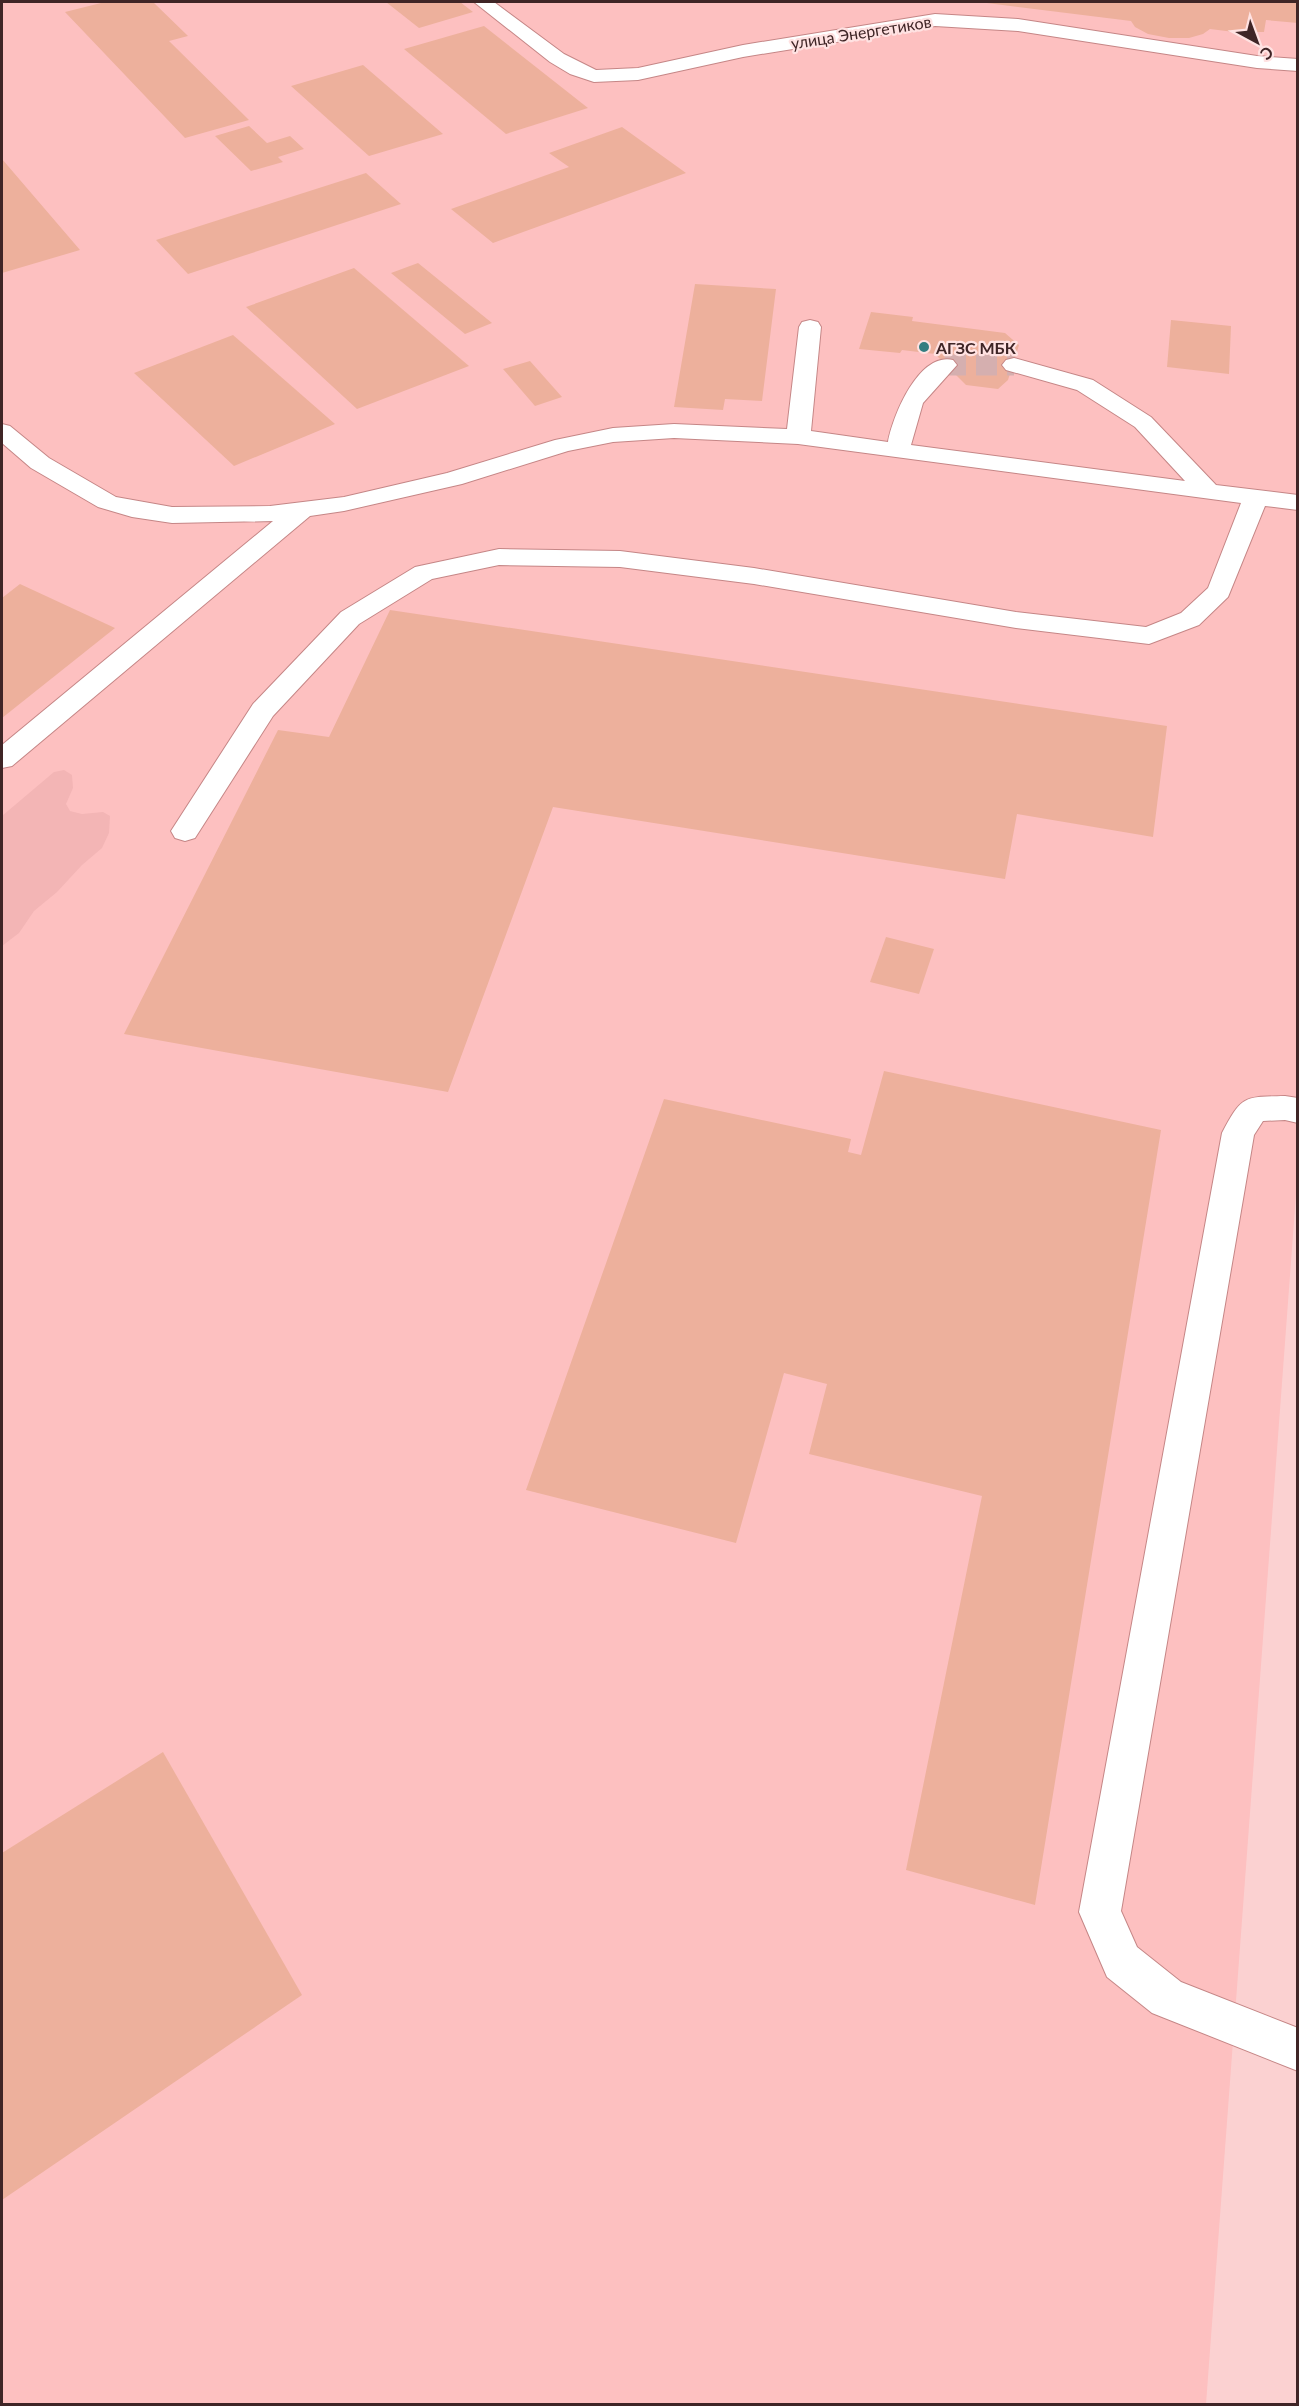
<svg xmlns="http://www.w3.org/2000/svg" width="1299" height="2406" font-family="Lato,sans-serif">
<rect width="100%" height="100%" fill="#fbd1d1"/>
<path fill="#fdc0c0" d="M2,2H1297V1181L1206,2404H2Z"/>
<path fill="#f3b5b5" d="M64,770L72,775L73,788L66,804L70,811L82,814L103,812L110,816L109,833L102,848L82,865L57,892L34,911L19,933L2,946V816L54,772Z"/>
<g fill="#edb09c">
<path d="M105,2H153L188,36L169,41L249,120L185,138L65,12Z"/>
<path d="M386,2H460L473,12L419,28Z"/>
<path d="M979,2H1298V23L1266,20L1264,32H1234L1210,29L1203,34L1189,38H1169L1148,34L1135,27L1131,21Z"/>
<path d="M484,26L588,108L506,134L404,49Z"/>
<path d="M363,65L443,134L369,156L291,86Z"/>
<path d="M249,126L267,143L290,136L304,149L278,157L283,162L251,171L215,136Z"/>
<path d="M622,127L686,173L493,243L451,209L569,167L549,153Z"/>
<path d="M2,159L80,250L2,273Z"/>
<path d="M366,173L401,204L188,274L156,240Z"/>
<path d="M418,263L492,323L465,334L391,273Z"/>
<path d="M354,268L469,366L357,409L246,307Z"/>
<path d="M695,284L776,289L762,401L725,399L723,410L674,407Z"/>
<path d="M871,312L913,317L912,321L1005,333L1019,345L1008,380L998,389L966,385L935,354L902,350L900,353L859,349Z"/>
<path d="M1171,320L1231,326L1229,374L1167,367Z"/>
<path d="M233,335L335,424L234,466L134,373Z"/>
<path d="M530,361L562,397L535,406L503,369Z"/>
<path d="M20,584L115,628L2,718V598Z"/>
<path d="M390,610L1167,726L1153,837L1017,814L1005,879L553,807L448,1092L124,1034L278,730L329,737Z"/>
<path d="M886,937L934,949L919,994L870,982Z"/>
<path d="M884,1071L1161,1130L1035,1905L906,1870L982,1496L809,1454L827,1384L784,1373L736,1543L526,1490L664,1099L851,1139L848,1152L861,1155Z"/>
<path d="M163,1752L302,1995L2,2200V1853Z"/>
</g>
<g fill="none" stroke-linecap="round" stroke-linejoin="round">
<path stroke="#d5afaf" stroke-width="21" stroke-dasharray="21 10" stroke-linecap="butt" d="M945,365H1014"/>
<defs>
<g id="minor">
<path d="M474,2H494L564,54L596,70L638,68L743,45L935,14L1018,19L1257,56L1298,59V71L1257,68L1018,31L935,26L743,57L638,80L594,82L570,74L550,62Z"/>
<path d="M810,320L818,322L821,327L811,431L888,442C893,415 919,352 953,360L957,365L923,403L911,445L1185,481L1135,427L1077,390L1006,370L1002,365L1006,360L1014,358L1093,380L1151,417L1216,485L1298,495V510L1265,506L1228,597L1199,625L1149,644L1016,628L754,584L620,567L499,565L432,579L359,624L273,716L195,838L185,841L175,838L171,831L253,704L341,612L415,567L499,549L620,551L754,568L1016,612L1146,627L1181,613L1208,588L1241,503L798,444L674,438L613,442L568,451L462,484L344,511L310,516L12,766L2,768V745L273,521L172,523L132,517L98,507L31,468L2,443V424L10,426L49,458L116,497L172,507L270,506L344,497L447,473L555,440L613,428L674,424L787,429L799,327L802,322Z"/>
<path d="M1285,1096L1298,1098V1123L1285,1120L1263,1121L1254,1135L1121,1911L1137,1947L1181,1982L1298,2028V2071L1152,2013L1107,1977L1079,1912L1222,1133C1242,1095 1244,1097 1285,1096Z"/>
</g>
</defs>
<use href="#minor" stroke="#c58686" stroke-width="2"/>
<use href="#minor" fill="#fff" fill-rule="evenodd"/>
</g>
<circle fill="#347d80" stroke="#ffe2e2" stroke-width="2" cx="924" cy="347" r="6"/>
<g text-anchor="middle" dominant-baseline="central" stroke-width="4.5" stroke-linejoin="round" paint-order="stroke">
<g font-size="16" fill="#3f2526" stroke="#ffe2e2">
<text transform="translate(861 32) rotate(-9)">улица Энергетиков</text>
</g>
<g font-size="16" font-weight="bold" fill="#3f2526" stroke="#ffe2e2" text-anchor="start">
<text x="936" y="347">АГЗС МБК</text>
</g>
</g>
<rect width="1299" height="2406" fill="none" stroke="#3f2526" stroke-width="6"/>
<g transform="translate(1257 42) rotate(139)" stroke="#ffe2e2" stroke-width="4.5" paint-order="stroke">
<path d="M0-4.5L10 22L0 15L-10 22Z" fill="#3f2526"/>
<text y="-9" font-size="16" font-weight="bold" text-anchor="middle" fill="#3f2526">С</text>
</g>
</svg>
